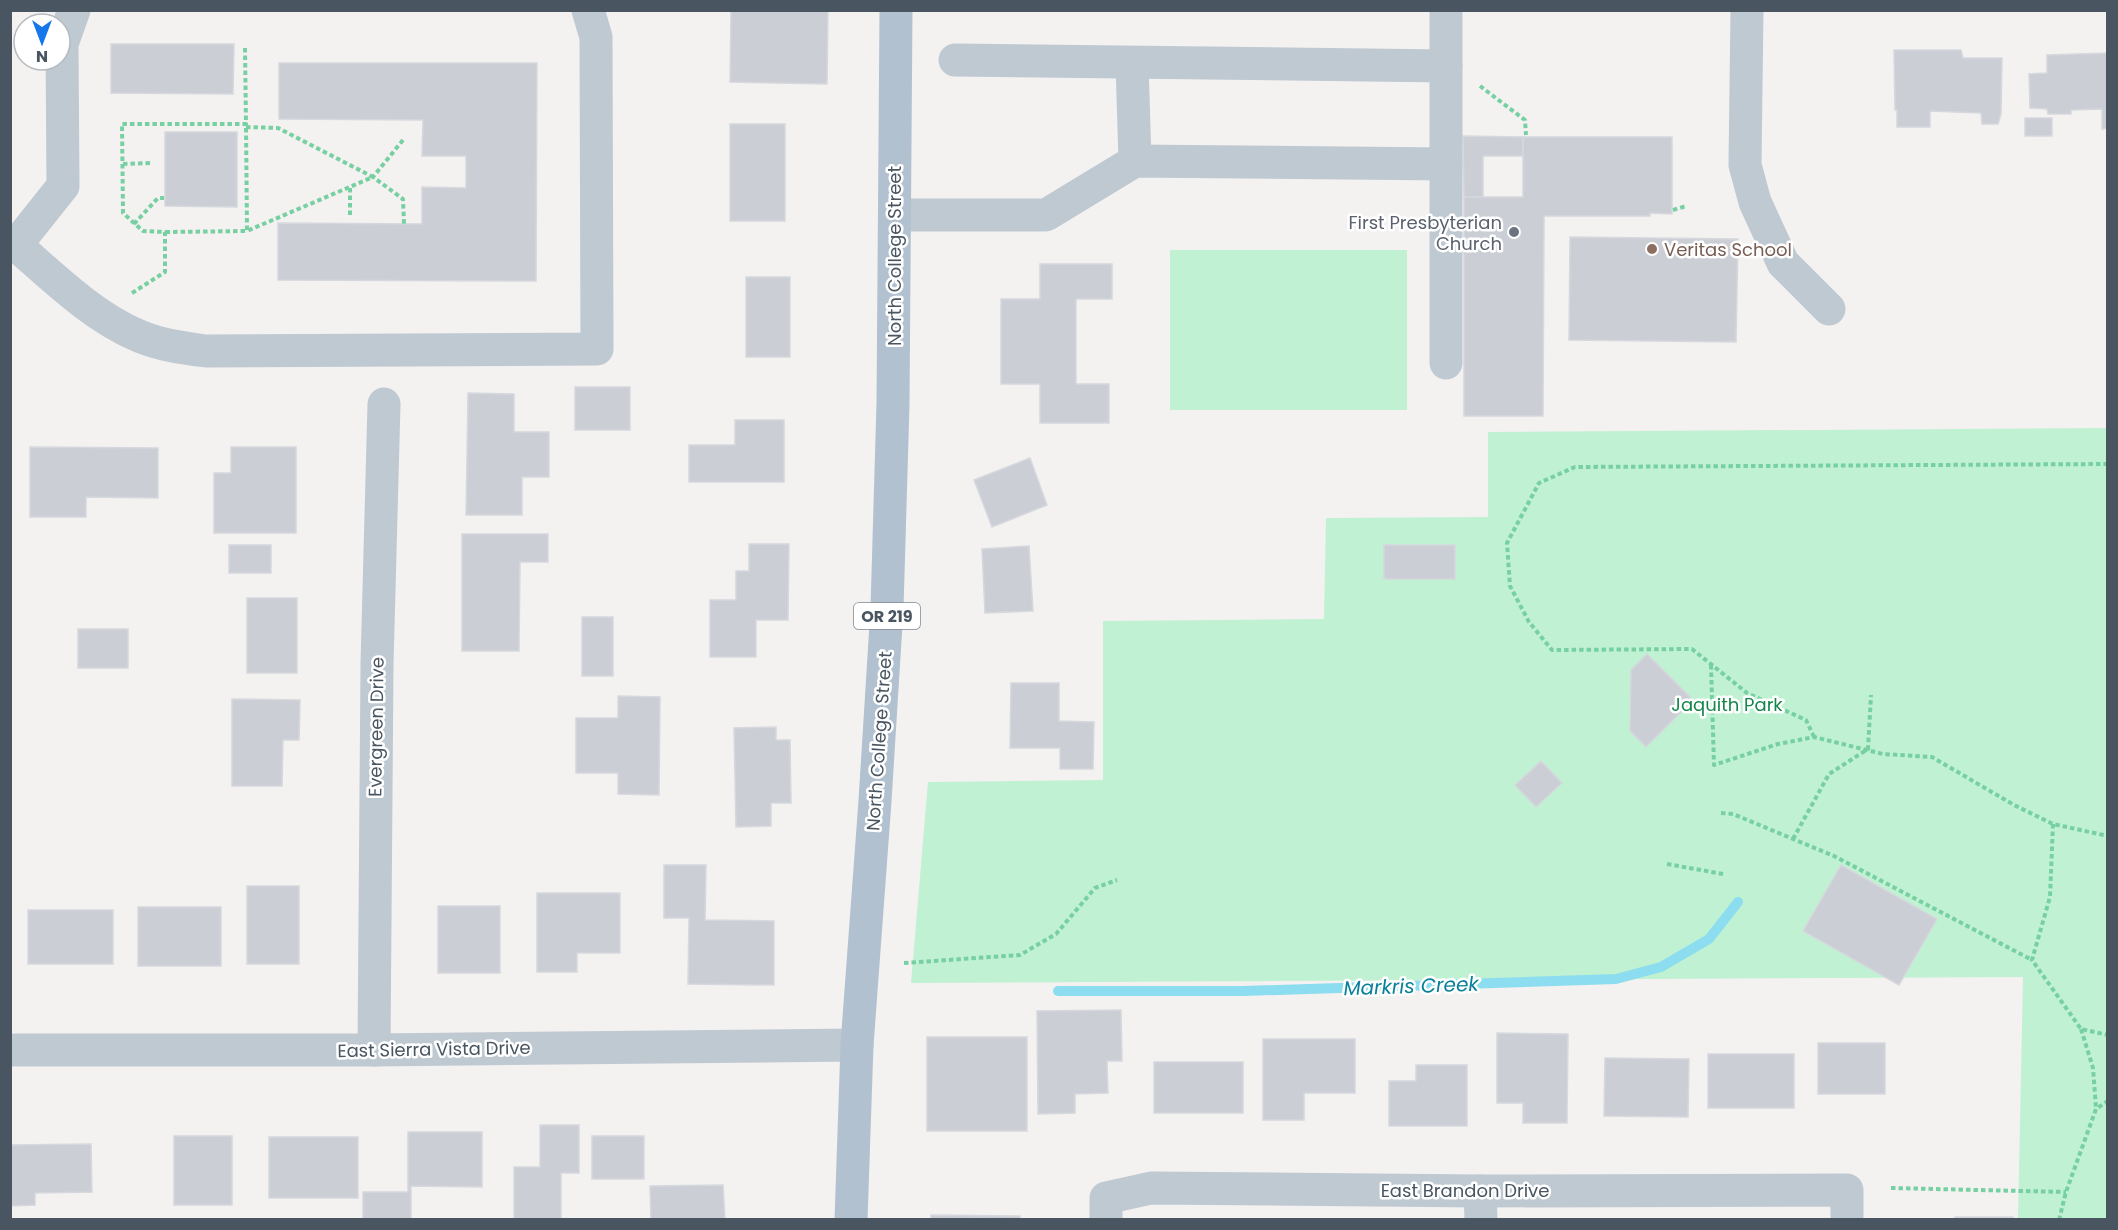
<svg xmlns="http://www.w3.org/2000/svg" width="2118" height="1230" font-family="Poppins,sans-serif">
<rect width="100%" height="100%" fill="#f4f1f1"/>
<g fill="#c0f1d2">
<rect x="1170" y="250" width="237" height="160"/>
<path d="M2107,428V1219H2018L2023,977L911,983L928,782L1103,780V621L1324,619L1326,518L1488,517V432Z"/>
</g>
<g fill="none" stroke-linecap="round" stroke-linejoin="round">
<path stroke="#8cddef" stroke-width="10" d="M1058,991H1243L1616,979L1661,967L1709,939L1738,902"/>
</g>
<g fill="#cbced4" stroke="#d5d8dd" stroke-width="1.5">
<path d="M731,10H828L827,84L730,82Z"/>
<path d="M111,44H234L233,94L111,93Z"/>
<path d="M1894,50H1961L1963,58H2002L2001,114L1998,124H1982L1981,113L1930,111V127H1897V110H1895Z"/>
<path d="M2108,53V128L2102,129V109L2071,110V114H2048L2047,109L2030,108L2029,74L2047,73V55Z"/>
<path d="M279,63H537L536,281L278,280V223L422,224V187L466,188V156H422L423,120L279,119Z"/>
<rect x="2025" y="118" width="27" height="18"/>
<rect x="730" y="124" width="55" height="97"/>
<path d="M165,132H237V207L165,206Z"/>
<path d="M1463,136L1523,137V156H1483V197H1464Z"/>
<path d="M1523,137H1672V214L1650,213V216H1544L1543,416H1464V197H1523Z"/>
<path d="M1570,237L1738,239L1736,342L1569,340Z"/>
<path d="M1040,264H1112V299H1076V384H1109V423H1040V384H1001V299H1040Z"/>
<rect x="746" y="277" width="44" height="80"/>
<rect x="575" y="387" width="55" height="43"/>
<path d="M468,393L514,394V432H549V477H522V515H466Z"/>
<path d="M735,420H784V482H689V445H735Z"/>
<path d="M30,447L158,448V498L86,497V517H30Z"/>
<path d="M231,447H296V533H214V473H231Z"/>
<path d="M1030,458L1047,505L992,527L974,480Z"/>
<path d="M462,534H548V562H520L519,651H462Z"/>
<path d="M749,544H789L788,620H756V657H710V600H736V571H749Z"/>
<rect x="229" y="545" width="42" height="28"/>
<rect x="1384" y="545" width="71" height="34"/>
<path d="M1029,546L1033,611L985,613L982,549Z"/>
<rect x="247" y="598" width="50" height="75"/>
<rect x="582" y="617" width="31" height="59"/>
<rect x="78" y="629" width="50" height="39"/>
<path d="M1647,654L1693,700L1646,747L1630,731L1631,670Z"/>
<path d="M1011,683H1059V721L1094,722L1093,769H1060V748H1010Z"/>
<path d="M618,696L660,697L659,795L618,794V773H576V718H618Z"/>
<path d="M232,699L300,700L299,740H283L282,786H232Z"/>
<path d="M776,727V740H790L791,803H771V826L736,827L734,728Z"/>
<path d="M1541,761L1562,783L1536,807L1515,785Z"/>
<path d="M664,865H706L705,920L774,921V985L688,984L689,918H664Z"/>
<path d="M1841,865L1937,919L1899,985L1803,931Z"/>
<rect x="247" y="886" width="52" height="78"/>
<path d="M537,893H620V953H577V972H537Z"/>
<rect x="10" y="897" width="1" height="95"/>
<rect x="438" y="906" width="62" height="67"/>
<rect x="138" y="907" width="83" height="59"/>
<rect x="28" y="910" width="85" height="54"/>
<path d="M1121,1010L1122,1061H1107L1108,1093L1075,1094V1113L1038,1114L1037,1011Z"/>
<path d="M1497,1033L1568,1034L1567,1123H1523V1103H1497Z"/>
<rect x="927" y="1037" width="100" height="94"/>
<path d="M1263,1039H1355V1093H1304V1120H1263Z"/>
<rect x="1818" y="1043" width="67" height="51"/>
<rect x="1708" y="1054" width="86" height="54"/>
<path d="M1605,1058L1689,1059L1688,1117L1604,1116Z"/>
<rect x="1154" y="1062" width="89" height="51"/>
<path d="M1416,1065H1467V1126H1389V1081H1416Z"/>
<path d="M540,1125H579V1173H561V1220H514V1167H540Z"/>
<path d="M408,1132H482V1187L411,1186V1220H363V1192H408Z"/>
<rect x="174" y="1136" width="58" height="69"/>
<rect x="592" y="1136" width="52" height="43"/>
<rect x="269" y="1137" width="89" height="61"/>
<path d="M91,1144L92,1192L35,1193V1205L10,1206V1145Z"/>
<path d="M723,1185L725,1220H651L650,1186Z"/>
<path d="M931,1215L1020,1216V1220H931Z"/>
<rect x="1955" y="1217" width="58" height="3"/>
</g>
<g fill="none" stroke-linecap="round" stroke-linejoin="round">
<g stroke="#77d0a2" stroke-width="4" stroke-dasharray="4.5 3" stroke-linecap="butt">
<path d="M245,48L246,124"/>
<path d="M1480,86L1525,120L1526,135"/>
<path d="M246,127L278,128L373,177L247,231"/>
<path d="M403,140L373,177L403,199L404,224"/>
<path d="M123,164L153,163"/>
<path d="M1673,210L1686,206"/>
<path d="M350,215V187"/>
<path d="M134,224L158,198H164"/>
<path d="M132,293L165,272V232L143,231L123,213L122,124H246L247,231L165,232"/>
<path d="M1711,665L1714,765L1778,744L1814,737L1883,754L1932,757L2014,805L2053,824L2108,836"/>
<path d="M1814,737L1806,720L1747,693L1692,649L1552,650L1529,622L1510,586L1507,543L1539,483L1575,467L2108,464"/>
<path d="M1721,813L1733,814L1834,856L2032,960"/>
<path d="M2053,824L2050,897L2032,960L2081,1029L2108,1035"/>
<path d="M1793,839L1829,774L1868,749L1871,695"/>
<path d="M1667,864L1723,874"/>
<path d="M904,963L1020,955L1056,934L1095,888L1117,880"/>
<path d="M2081,1029L2093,1068L2096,1108"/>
<path d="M1891,1188L2066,1192"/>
<path d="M2059,1220L2066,1192L2096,1109L2108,1101"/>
</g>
<g stroke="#bfc9d1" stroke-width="33">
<path d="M74,10L62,44L63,186L16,245C54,278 92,316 139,336C160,345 183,348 206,351L597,349L596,37L588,10"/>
<path d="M1747,10L1745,165L1755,202L1783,263L1829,309"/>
<path d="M955,60L1446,66"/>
<path d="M1132,63L1135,161"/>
<path d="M895,215H1046L1135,161L1446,164V10"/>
<path d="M1446,363V164"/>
<path d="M10,1050H374L857,1045"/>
<path d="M374,1050L377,664L384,404"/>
<path d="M1480,1191L1481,1220"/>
<path d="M1106,1220V1198L1151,1188L1480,1191L1847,1190V1220"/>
</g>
<path stroke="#b1c1d0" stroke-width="33" d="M851,1220L857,1045L875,801L887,608L893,404L896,10"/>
</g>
<circle fill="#6b7280" stroke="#fff" stroke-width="2" cx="1514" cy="232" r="6"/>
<circle fill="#8d6e63" stroke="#fff" stroke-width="2" cx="1652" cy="249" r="6"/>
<g text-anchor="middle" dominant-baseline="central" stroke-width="5" stroke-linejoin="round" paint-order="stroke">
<rect fill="#fff" stroke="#808890" stroke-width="1.5" x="854" y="603" width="66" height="26" rx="4.5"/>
<g font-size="16" font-weight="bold" fill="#495560">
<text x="887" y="616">OR 219</text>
</g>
<g font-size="18" fill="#5b616d" stroke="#fff" text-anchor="end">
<text x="1502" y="222">First Presbyterian<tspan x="1502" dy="21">Church</tspan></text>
</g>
<g font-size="18" fill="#785e54" stroke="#fff" text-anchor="start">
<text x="1664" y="249">Veritas School</text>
</g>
<g font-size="18" fill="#495560" stroke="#fff">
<text transform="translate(894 256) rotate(-90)">North College Street</text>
<text transform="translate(376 727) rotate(-89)">Evergreen Drive</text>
<text transform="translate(879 741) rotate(-86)">North College Street</text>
<text transform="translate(434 1049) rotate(-1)">East Sierra Vista Drive</text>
<text x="1465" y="1190">East Brandon Drive</text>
</g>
<g font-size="18" fill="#15854a" stroke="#fff">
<text x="1727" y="704">Jaquith Park</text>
</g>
<g font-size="20" font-style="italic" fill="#0a809a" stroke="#fff">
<text transform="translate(1411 986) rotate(-2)">Markris Creek</text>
</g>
</g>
<rect width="2118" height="1230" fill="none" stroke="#495560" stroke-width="24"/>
<g transform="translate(42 42) rotate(180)"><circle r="28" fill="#ffffff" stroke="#b6bbbf" stroke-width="1.5"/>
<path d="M0-4.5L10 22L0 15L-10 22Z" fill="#1577ea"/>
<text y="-9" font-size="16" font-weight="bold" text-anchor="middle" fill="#495560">N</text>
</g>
</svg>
